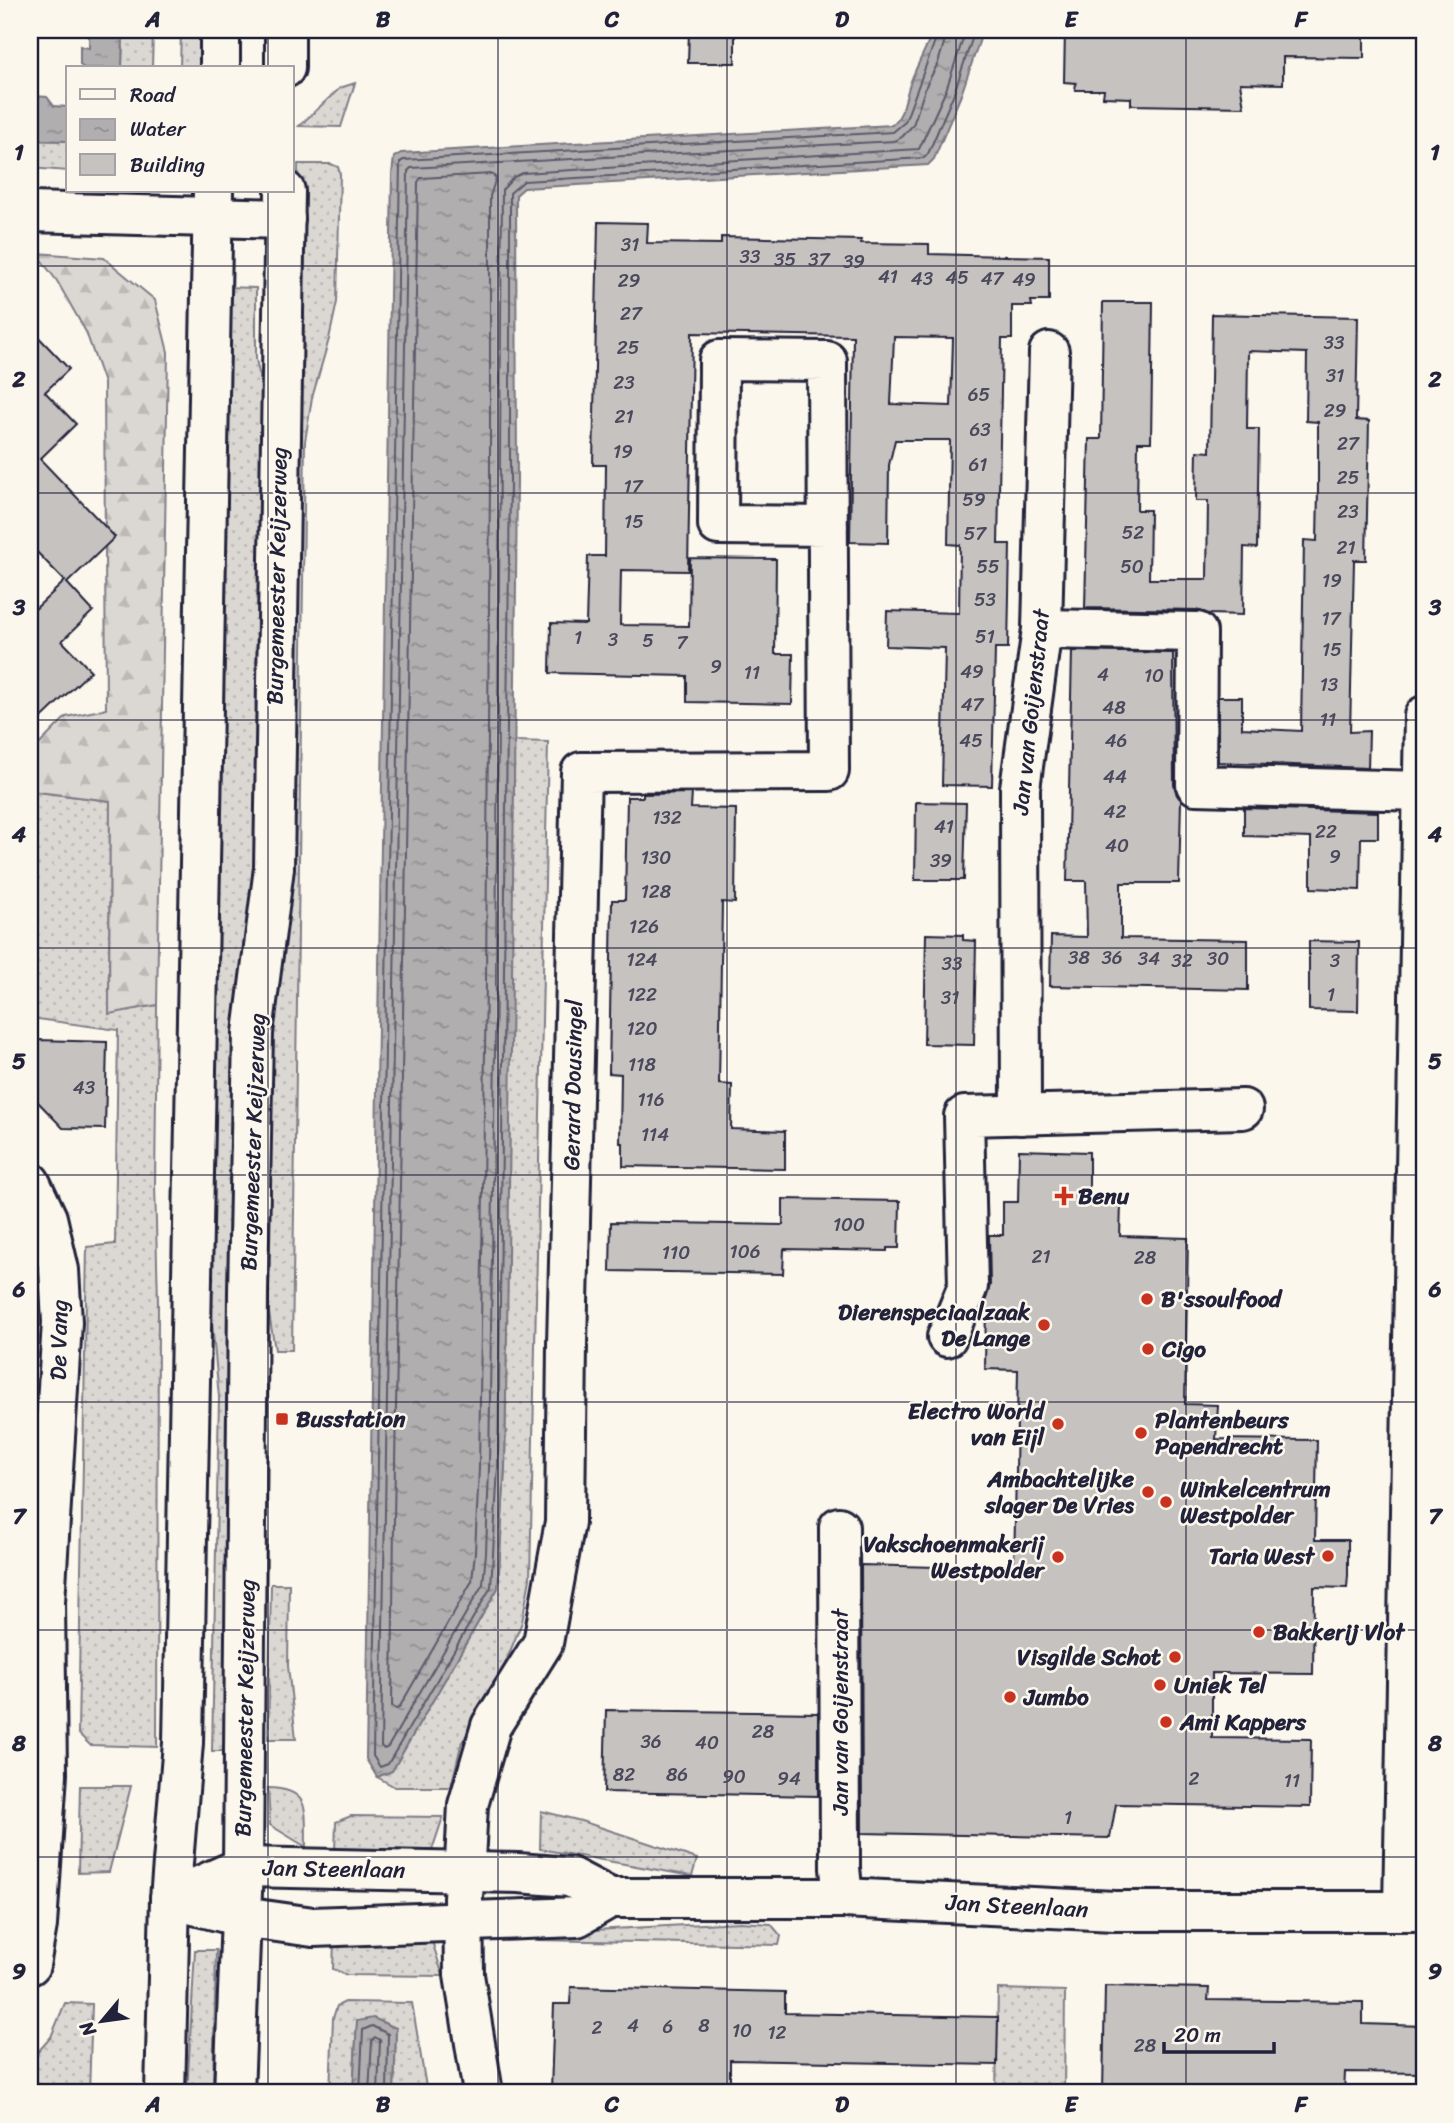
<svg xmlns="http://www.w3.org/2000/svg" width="1454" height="2123" font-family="Sriracha,sans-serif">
<defs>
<pattern id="grass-dots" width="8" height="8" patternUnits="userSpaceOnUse" patternTransform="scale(1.75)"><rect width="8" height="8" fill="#dbd8d3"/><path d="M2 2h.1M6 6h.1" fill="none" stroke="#bcb9b6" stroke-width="1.8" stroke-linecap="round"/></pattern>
<pattern id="forest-firs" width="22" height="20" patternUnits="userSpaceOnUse" patternTransform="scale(1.75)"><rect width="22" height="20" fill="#dbd8d3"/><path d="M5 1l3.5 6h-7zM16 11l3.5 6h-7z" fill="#bcb9b6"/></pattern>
<pattern id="water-ripples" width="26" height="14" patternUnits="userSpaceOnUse" patternTransform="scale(1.75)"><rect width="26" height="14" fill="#b1aeb0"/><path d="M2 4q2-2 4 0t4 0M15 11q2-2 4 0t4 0" fill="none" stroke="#908d90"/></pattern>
</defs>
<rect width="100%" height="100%" fill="#fbf7ec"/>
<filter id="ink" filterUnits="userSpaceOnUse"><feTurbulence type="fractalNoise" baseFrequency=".0143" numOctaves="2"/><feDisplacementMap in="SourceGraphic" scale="14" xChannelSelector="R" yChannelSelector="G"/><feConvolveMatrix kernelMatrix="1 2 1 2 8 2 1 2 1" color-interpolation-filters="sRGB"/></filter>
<g filter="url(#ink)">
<g fill="url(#grass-dots)" stroke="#7e7d87" stroke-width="2">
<path d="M123,30H153L152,68H122Z"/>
<path d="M181,30H202L201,68H180Z"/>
<path d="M355,83L341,127L299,126L340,88Z"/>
<path d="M30,140L68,141V171L30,168Z"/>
<path d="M298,164H331L338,167L340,174L337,302L329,339L312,398L305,441L292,1350H275L261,1265L267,1016L285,867Z"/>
<path d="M223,287L256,288V359L267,412L259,868L227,1751H212L219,1397L206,1259Z"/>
<path d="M514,741L548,742L530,1579L522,1622L505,1664L461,1745L451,1787H395L377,1777L392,1771L498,1588L505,1468Z"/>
<path d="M30,791L110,801L109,1013L157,1005L155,1184L158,1302L157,1747L90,1745L78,1733L87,1247L115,1244L118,1030L30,1018Z"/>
<path d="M271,1584H289L288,1666L296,1739H268Z"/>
<path d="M80,1786H131L109,1872L78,1873Z"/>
<path d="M268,1788C312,1789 305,1811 306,1847L270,1825Z"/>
<path d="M541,1811L581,1821L697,1859L692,1876L540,1849Z"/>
<path d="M351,1816L443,1817L431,1853L335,1852L336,1822Z"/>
<path d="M740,1922L771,1924L781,1936L779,1945L539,1940L540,1933Z"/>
<path d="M431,1938L443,1976L347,1975L333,1969L334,1942Z"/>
<path d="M195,1950H216L213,2093H187Z"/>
<path d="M998,1989L1065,1991L1064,2093H996Z"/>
<path d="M345,2002L412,2003L427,2093H394L396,2028L357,2022L353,2093H330L333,2018L337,2006Z"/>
<path d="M65,2003L92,2004L89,2093H30V2061L51,2037Z"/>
</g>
<path fill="url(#forest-firs)" stroke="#7e7d87" stroke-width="2" d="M36,253L104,258L155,300L168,352L157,1005L109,1014L110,801L30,791V754L66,717L106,709L104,383L86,332L57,281Z"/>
<g fill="url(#water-ripples)" stroke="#787681" stroke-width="2">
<path d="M89,30H123L122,68H84L80,65V46L89,48Z"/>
<path d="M933,30H983L961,95L934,159L928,165L524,188L516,195L517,480L512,980L505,1468L498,1588L392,1771L377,1777L366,1759L392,174L394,157L401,153L892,125C905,114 905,96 911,81C918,63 927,47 933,30Z"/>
<path d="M34,96L47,97L54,106L68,107V141L30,140V101Z"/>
<path d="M373,2018L396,2028L394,2093H353L357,2021Z"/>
</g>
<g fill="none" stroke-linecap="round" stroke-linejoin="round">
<g stroke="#5b5a6a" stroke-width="2">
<path d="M939,30L905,122L893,132L404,160L400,162L373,1756L380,1767L388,1764L491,1587L498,1468L510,480V193L524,181L924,158L928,154L954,93L975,30"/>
<path d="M948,30L938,63L926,86L913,125L902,137L895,141L411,168L408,171L381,1746L384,1749L388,1747L483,1584L486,1553L489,1468L496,980L502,190L514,177L523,173L919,149L946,90L966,30"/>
<path d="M492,174L496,178L490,196V480L486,980L479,1468L475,1552L472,1581L399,1708L396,1709L392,1706L394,1519L418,182L421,178Z"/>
<path d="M360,2093L363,2030L372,2026L388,2034L387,2093"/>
<path d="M369,2093L372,2040L375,2037L380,2040L378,2093"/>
</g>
</g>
<g fill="#c6c2c0" stroke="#22223b" stroke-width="2" fill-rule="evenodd">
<path d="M689,30H735V63H688Z"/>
<path d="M1065,30H1364V58L1283,57V84L1240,83L1244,107L1131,105V98L1103,97L1104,90H1075L1076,83L1064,82Z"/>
<path d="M598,222L648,223L647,243L721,244V237L861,240V243L929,244V254L1049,257V301H1031L1032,306H1012V339H1002L998,544H1010L1008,648H995L992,786L942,785L945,648L886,646L887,611L959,613L960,545L948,544L950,440H895L889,465L888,543L850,542L853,336L692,333L688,571L621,570L620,625L689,626L690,558L776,559L775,654H793L792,704L687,702V676L550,673L551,623L586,624L588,556H605L606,465H593ZM894,337L953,338L951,406L891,404Z"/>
<path d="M1103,302H1153L1151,442H1138L1137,510H1150L1149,579H1207L1208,501H1196L1197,451L1210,452L1212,314L1358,317L1356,420L1369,421L1366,560H1354L1350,732L1369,731L1368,768L1218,762V697H1242V728L1301,731L1304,540L1317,541L1318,490V422L1306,421L1307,353L1248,351L1247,429H1259L1257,548L1244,547L1243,615L1209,614L1197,610L1085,608L1089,439H1101Z"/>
<path d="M30,328L69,369L45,392L76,424L40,459L115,537L67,583L93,611L62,641L91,671L30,729V608L33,611L65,581L30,545Z"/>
<path d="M1072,651L1173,653L1174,785L1177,795L1181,800L1179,883H1121V938L1248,940V990L1050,986L1051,936L1087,937L1086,881H1067Z"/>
<path d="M692,793L691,808L736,809L735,903L722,902L719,1084L732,1085L731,1129L785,1131V1169L623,1166V1143H620L621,1074L609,1073L612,900H625L627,797H643V794Z"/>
<path d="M916,802L966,803L964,880H915Z"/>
<path d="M1244,808L1378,812V838H1361L1360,890L1311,888V838L1244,836Z"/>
<path d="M926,934L963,935V940L976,941L974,1045L924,1044Z"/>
<path d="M1309,941L1359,942L1358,1011L1309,1010Z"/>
<path d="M38,1040L107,1042L105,1129L63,1128L37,1101Z"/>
<path d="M1019,1150L1089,1152V1203L1121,1204L1120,1236L1188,1238L1185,1404L1218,1405L1216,1439L1317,1440L1315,1540H1348V1575L1347,1588L1314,1587L1313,1674L1212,1673V1738L1311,1739L1310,1807L1116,1804L1110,1838L862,1833L861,1565L1014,1569L1018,1370L985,1369L986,1299L990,1285L989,1235H1003V1202H1018Z"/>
<path d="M783,1199L900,1201L899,1248H887V1251L784,1249L783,1274L610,1271L611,1222L783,1225Z"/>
<path d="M606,1710L818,1713V1796L604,1792Z"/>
<path d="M1105,1986L1209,1988L1208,2000L1363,2002V2024L1424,2026V2073L1345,2072L1344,2093H1103Z"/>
<path d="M571,1987L785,1992V2013L998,2017L997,2065L730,2060V2093L551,2091L554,2004H570Z"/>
</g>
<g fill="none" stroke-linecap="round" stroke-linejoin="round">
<defs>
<g id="street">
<path d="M30,212L285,219"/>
<path d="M1042,629L1197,632L1196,785L1423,791"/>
<path d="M1021,1115L1020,788L1042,629L1049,352"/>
<path d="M30,1182L47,1218L59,1270L62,1322L45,1602L47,1774L37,1925L30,1965"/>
<path d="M947,1337L968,1286L964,1116L1243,1109"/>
<path d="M839,1527L840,1868L843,1898"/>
<path d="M1403,1910L1424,716"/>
<path d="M483,2093L464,1975L463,1898L468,1805L491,1726L543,1643L565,1522L567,1344L581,772L829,771L827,361L719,360L718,525L828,526"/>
</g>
<g id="secondary">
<path d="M285,30V68"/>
<path d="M220,68V30"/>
<path d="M170,1899L243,1867L518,1873L570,1877L610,1898H843L1115,1911H1424"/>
<path d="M170,1899L242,1917L313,1927L577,1917L610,1898"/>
<path d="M165,2093L170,1899L183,1743L213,191"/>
<path d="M234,2093L243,1867L248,1292L253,1033L274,868L285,191"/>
</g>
</defs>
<use href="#street" stroke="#22223b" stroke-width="44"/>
<use href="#secondary" stroke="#22223b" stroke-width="44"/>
<use href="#street" stroke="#fbf7ec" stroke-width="38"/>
<use href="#secondary" stroke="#fbf7ec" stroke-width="38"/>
</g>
</g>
<path fill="none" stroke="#22223b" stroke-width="2" stroke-opacity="0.55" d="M268,30V68M498,30V2093M727,30V2093M956,30V2093M1186,30V2093M268,191V2093M30,266H1424M30,493H1424M30,720H1424M30,948H1424M30,1175H1424M30,1402H1424M30,1630H1424M30,1857H1424"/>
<g fill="#c8321e" stroke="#fbf7ec" stroke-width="2.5">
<path d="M1060.5 1185.5h7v7h7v7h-7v7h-7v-7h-7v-7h7z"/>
<circle cx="1147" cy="1299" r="7"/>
<circle cx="1044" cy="1325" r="7"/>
<circle cx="1148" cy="1349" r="7"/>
<rect x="275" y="1412" width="14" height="14" rx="3.5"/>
<circle cx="1058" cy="1424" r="7"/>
<circle cx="1141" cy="1433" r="7"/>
<circle cx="1148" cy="1492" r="7"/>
<circle cx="1166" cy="1502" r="7"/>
<circle cx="1328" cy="1556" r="7"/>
<circle cx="1058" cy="1557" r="7"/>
<circle cx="1259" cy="1632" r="7"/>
<circle cx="1175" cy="1657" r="7"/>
<circle cx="1160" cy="1685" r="7"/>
<circle cx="1010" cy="1697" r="7"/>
<circle cx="1166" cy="1722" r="7"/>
</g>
<g text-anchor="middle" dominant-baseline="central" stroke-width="5" stroke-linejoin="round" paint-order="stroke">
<g font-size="19" fill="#4b4a5c">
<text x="630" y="244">31</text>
<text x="750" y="256">33</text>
<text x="785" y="259">35</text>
<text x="819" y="259">37</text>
<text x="854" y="261">39</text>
<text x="888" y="276">41</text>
<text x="957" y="277">45</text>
<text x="922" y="278">43</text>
<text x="992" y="278">47</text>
<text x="1024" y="279">49</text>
<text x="629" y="280">29</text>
<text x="631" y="313">27</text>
<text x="1334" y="342">33</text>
<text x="628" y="347">25</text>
<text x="1335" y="375">31</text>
<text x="624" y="382">23</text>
<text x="979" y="394">65</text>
<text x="1335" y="410">29</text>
<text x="624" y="416">21</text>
<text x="980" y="429">63</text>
<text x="1348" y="443">27</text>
<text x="623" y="451">19</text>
<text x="978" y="464">61</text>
<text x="1348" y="477">25</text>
<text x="633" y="486">17</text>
<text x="974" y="499">59</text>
<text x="1348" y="511">23</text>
<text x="634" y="521">15</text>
<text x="1133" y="532">52</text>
<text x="975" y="533">57</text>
<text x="1346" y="547">21</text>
<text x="988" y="566">55</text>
<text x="1132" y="566">50</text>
<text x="1332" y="580">19</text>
<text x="985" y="599">53</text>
<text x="1331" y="618">17</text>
<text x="985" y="636">51</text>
<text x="578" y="637">1</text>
<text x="613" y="639">3</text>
<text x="648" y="640">5</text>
<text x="682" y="642">7</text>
<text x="1332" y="649">15</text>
<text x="716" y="666">9</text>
<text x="972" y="671">49</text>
<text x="752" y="672">11</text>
<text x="1103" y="674">4</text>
<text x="1154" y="675">10</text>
<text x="1329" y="684">13</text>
<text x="972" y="704">47</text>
<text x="1114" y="707">48</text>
<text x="1328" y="719">11</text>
<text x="971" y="740">45</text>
<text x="1116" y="740">46</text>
<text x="1115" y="776">44</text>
<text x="1115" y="811">42</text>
<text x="667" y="817">132</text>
<text x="944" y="826">41</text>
<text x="1326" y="831">22</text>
<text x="1117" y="845">40</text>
<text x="1335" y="856">9</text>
<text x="656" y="857">130</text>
<text x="941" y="860">39</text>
<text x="656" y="891">128</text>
<text x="644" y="926">126</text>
<text x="1079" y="957">38</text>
<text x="1112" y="957">36</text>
<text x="1149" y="958">34</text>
<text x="1218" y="958">30</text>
<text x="642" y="959">124</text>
<text x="1182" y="960">32</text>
<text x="1335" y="960">3</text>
<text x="952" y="963">33</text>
<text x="642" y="994">122</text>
<text x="1331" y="994">1</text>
<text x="950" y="997">31</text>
<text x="642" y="1028">120</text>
<text x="642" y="1064">118</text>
<text x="84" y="1087">43</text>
<text x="651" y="1099">116</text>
<text x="655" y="1134">114</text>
<text x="849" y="1224">100</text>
<text x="745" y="1251">106</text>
<text x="676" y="1252">110</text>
<text x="1041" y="1256">21</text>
<text x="1145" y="1257">28</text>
<text x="763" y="1731">28</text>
<text x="651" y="1741">36</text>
<text x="707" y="1742">40</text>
<text x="624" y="1774">82</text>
<text x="677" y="1774">86</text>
<text x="734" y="1776">90</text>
<text x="789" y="1778">94</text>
<text x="1194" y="1778">2</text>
<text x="1292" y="1780">11</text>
<text x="1068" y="1817">1</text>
<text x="633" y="2025">4</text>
<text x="704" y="2025">8</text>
<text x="668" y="2026">6</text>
<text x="597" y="2027">2</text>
<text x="742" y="2030">10</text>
<text x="777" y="2032">12</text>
<text x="1145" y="2045">28</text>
</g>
<g font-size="23" fill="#22223b" stroke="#fbf7ec">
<text transform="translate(277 576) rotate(-89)">Burgemeester Keijzerweg</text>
<text transform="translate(1031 712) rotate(-84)">Jan van Goijenstraat</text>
<text transform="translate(573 1085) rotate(-89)">Gerard Dousingel</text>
<text transform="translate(253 1142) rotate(-88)">Burgemeester Keijzerweg</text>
<text transform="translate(59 1340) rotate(-89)">De Vang</text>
<text transform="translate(245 1708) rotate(-89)">Burgemeester Keijzerweg</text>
<text transform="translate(840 1712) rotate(-90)">Jan van Goijenstraat</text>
<text transform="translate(334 1869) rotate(1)">Jan Steenlaan</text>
<text transform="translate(1017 1906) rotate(3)">Jan Steenlaan</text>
</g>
<g font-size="23" font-weight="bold" fill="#22223b" stroke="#fbf7ec" text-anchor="start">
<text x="1078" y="1196">Benu</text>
<text x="1161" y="1299">B'ssoulfood</text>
<text x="1030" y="1312" text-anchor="end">Dierenspeciaalzaak<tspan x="1030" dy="26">De Lange</tspan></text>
<text x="1162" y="1349">Cigo</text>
<text x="1044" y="1411" text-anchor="end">Electro World<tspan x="1044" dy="26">van Eijl</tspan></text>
<text x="296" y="1419">Busstation</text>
<text x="1155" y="1420">Plantenbeurs<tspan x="1155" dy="26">Papendrecht</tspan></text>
<text x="1134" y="1479" text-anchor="end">Ambachtelijke<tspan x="1134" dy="26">slager De Vries</tspan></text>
<text x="1180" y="1489">Winkelcentrum<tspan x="1180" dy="26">Westpolder</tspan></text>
<text x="1044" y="1544" text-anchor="end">Vakschoenmakerij<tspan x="1044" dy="26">Westpolder</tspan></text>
<text x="1314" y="1556" text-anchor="end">Taria West</text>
<text x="1273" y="1632">Bakkerij Vlot</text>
<text x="1161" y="1657" text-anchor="end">Visgilde Schot</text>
<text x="1174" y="1685">Uniek Tel</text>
<text x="1024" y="1697">Jumbo</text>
<text x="1180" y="1722">Ami Kappers</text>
</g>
</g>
<rect width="1454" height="2123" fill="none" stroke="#fbf7ec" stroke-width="77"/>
<rect x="66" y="66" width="228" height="126" fill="#fbf7ec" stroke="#a4a2a5" stroke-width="2"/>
<rect x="80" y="89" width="35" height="10" fill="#fbf7ec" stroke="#a4a2a5" stroke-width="2"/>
<text x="130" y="102" font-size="21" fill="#22223b">Road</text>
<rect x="80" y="119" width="35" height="21" fill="url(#water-ripples)" stroke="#a4a2a5" stroke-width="2"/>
<text x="130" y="136" font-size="21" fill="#22223b">Water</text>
<rect x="80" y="154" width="35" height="21" fill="#c6c2c0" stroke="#a4a2a5" stroke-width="2"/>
<text x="130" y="172" font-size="21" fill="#22223b">Building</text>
<g transform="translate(102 2021) rotate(241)" stroke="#fbf7ec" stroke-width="5" paint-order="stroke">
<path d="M0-5L12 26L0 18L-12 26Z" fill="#22223b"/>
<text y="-10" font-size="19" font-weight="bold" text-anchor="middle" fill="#22223b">N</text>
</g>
<path d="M1164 2042v10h110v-10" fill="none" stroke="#22223b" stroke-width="3.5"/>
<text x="1174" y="2042" font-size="21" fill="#22223b" stroke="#fbf7ec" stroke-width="5" paint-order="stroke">20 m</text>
<rect x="38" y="38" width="1378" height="2046" fill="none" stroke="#22223b" stroke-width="2.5"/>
<g font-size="23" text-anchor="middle" font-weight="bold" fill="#22223b">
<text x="153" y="27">A</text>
<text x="383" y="27">B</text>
<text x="612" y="27">C</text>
<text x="842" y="27">D</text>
<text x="1071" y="27">E</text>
<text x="1301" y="27">F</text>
<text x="19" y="160">1</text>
<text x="1435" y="160">1</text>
<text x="19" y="387">2</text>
<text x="1435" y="387">2</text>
<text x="19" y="615">3</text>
<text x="1435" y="615">3</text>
<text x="19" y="842">4</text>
<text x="1435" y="842">4</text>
<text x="19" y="1069">5</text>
<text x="1435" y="1069">5</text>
<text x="19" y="1297">6</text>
<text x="1435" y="1297">6</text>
<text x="19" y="1524">7</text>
<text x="1435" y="1524">7</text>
<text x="19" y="1751">8</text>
<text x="1435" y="1751">8</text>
<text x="19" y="1979">9</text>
<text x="1435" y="1979">9</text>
<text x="153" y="2112">A</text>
<text x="383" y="2112">B</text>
<text x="612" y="2112">C</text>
<text x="842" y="2112">D</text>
<text x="1071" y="2112">E</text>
<text x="1301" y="2112">F</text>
</g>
</svg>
